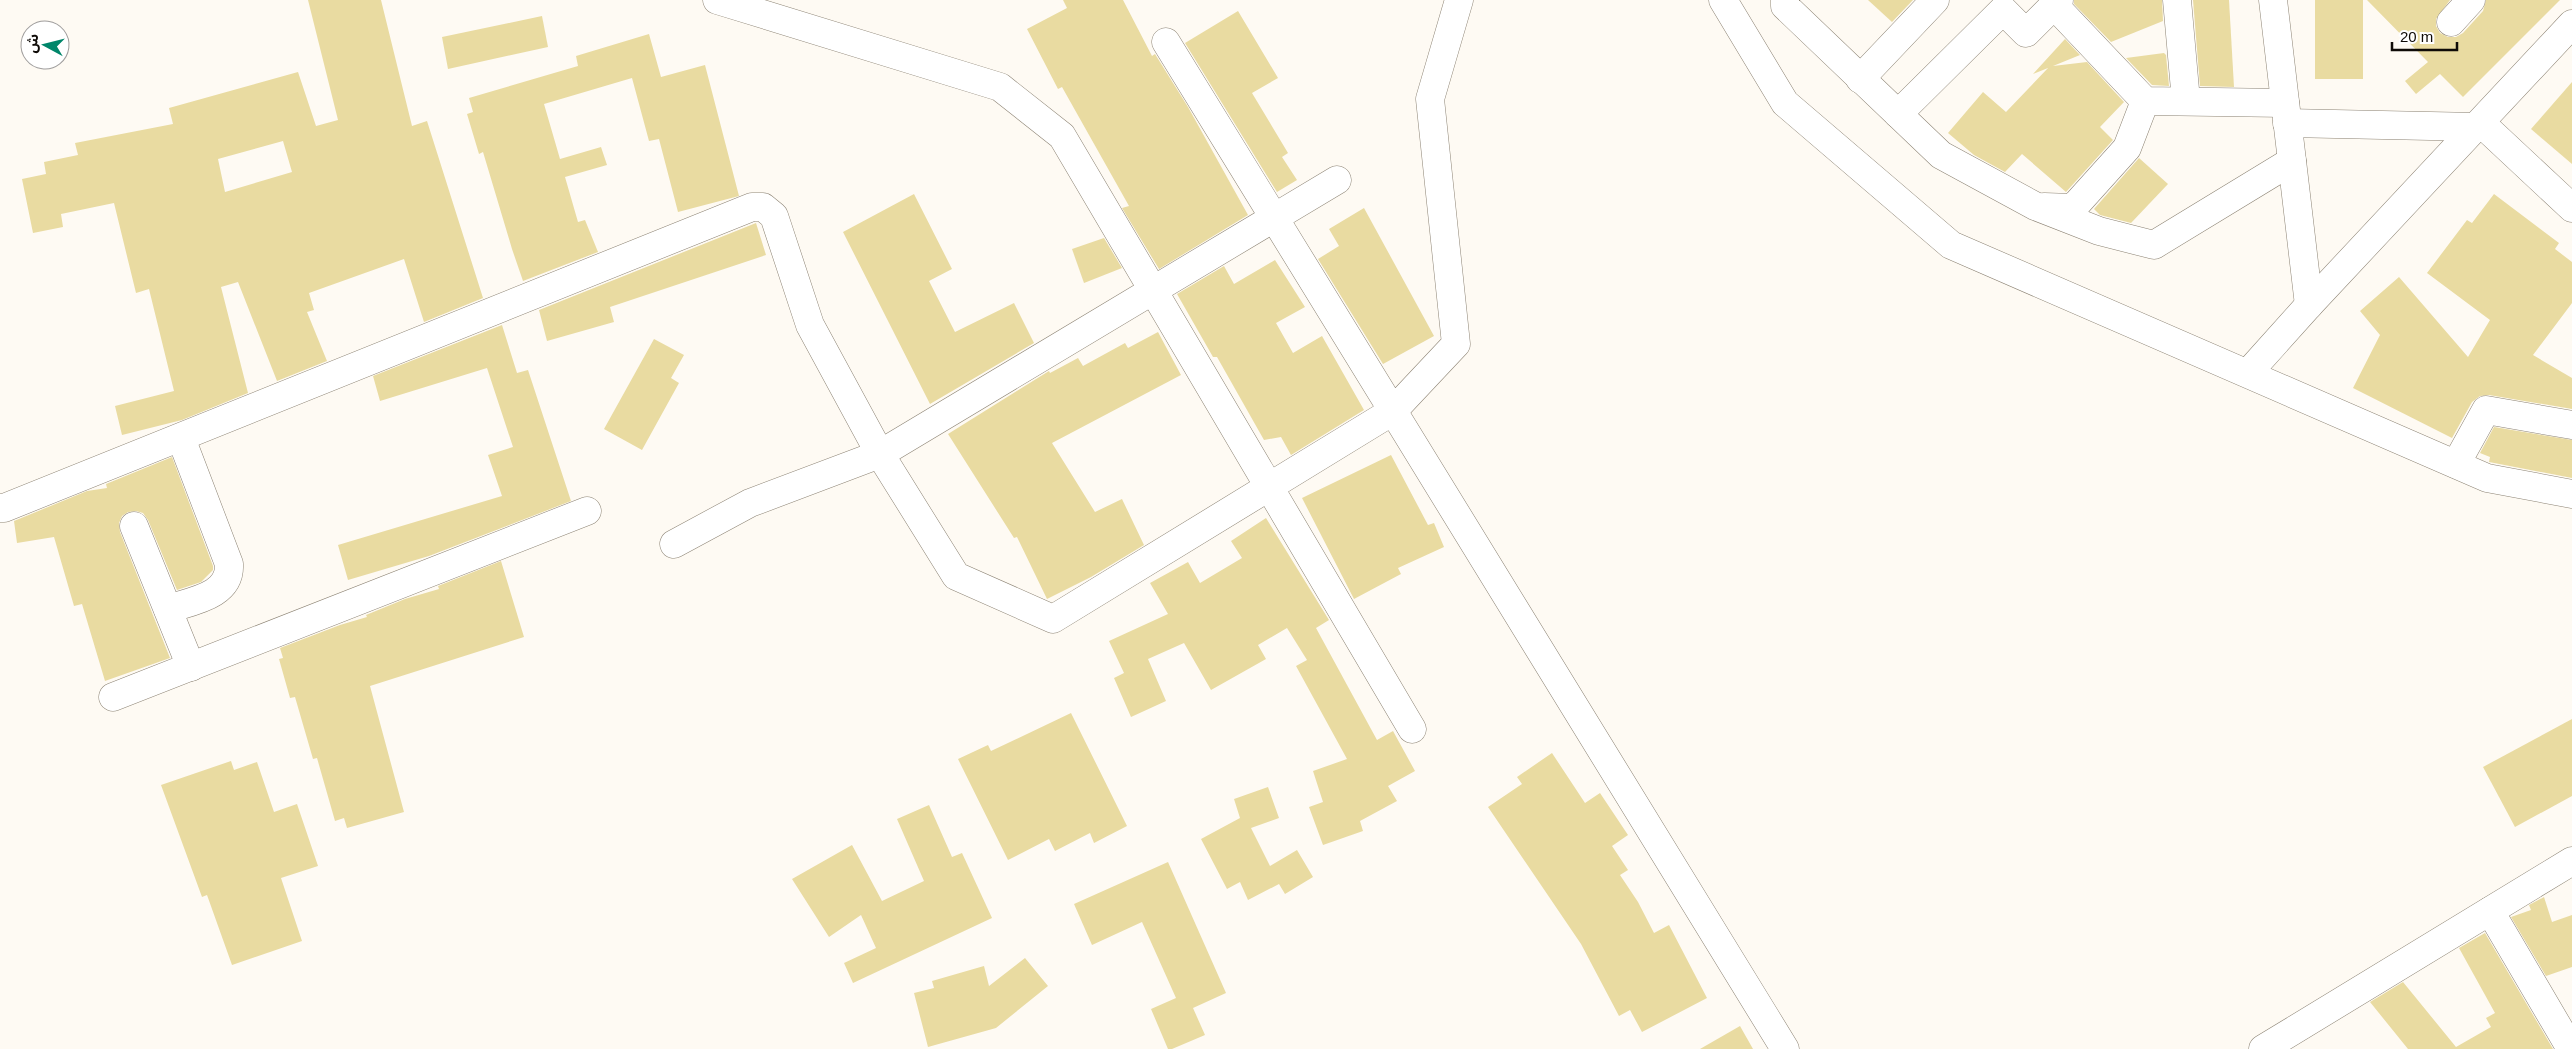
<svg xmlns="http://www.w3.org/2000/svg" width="2572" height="1049" font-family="Helvetica,'Noto Sans Arabic',sans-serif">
<rect width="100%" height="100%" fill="#fefaf3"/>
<g fill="#e9dba1" fill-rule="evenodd">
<path d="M308,0H381L412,126L427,121L483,298L424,322L404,259L309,293L314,310L307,312L327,361L277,381L238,282L221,287L248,393L182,420L122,435L115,406L174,391L149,289L136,293L114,203L61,214L63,227L33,233L22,179L46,174L44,162L78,155L75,143L173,124L169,108L298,72L316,126L338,120ZM283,141L292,172L225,192L218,159Z"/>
<path d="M1063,0H1123L1152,56L1155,54L1188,107L1248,215L1159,269L1122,208L1129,206L1062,87L1058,89L1027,29L1067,8Z"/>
<path d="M1868,0H1913L1892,22Z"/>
<path d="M2074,0H2162L2163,21L2111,42L2074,4Z"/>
<path d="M2193,0H2229L2234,87L2200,86Z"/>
<rect x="2315" y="0" width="48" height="79"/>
<path d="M2367,0H2450L2436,19V26L2440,33L2448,37H2456L2463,33L2483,11L2486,0H2560L2463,97L2440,74L2416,94L2405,81L2428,62Z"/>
<path d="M1238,11L1278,78L1252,93L1288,153L1282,157L1297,180L1277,192L1185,43Z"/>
<path d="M542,16L548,47L448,69L442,37Z"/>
<path d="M649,34L661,77L705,65L739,196L678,212L659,139L649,141L632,78L544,104L560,159L601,147L607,165L565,177L578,222L585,220L598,252L523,281L512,249L483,152L479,154L467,114L473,112L469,98L578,66L576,56Z"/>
<path d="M2065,39L2080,55L2053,66L2087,62L2124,102L2100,127L2113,140L2066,192L2022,154L2005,172L1974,155L1948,133L1983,92L2006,112L2048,68L2033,74Z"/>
<path d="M2164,53L2166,55L2169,86L2152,85L2126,58Z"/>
<path d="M2572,82V164L2531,129Z"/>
<path d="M2139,158L2168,184L2131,223L2100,215L2094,209Z"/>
<path d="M914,194L952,269L929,281L955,332L1014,303L1034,343L930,404L843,232Z"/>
<path d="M2494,194L2559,243L2555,249L2572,262V303L2533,355L2572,378V409L2489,395L2480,396L2472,402L2452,438L2353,388L2380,335L2360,311L2399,277L2468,357L2490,320L2427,273L2467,220L2472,223Z"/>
<path d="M1364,208L1434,336L1383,364L1318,259L1339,246L1329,229Z"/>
<path d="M756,223L766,255L610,307L614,322L547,341L539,310Z"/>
<path d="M1104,238L1122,268L1084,283L1072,249Z"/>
<path d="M1275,260L1305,307L1276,323L1293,353L1322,336L1364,410L1291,455L1281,437L1264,440L1217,357H1213L1177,294L1224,266L1234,284Z"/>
<path d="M502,325L517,373L528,370L571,501L429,556L348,580L338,545L502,496L488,455L513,447L487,368L380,401L373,376Z"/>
<path d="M1158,332L1181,375L1052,443L1095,512L1122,499L1144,545L1091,577L1047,599L1017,537L1014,538L948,434L1049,371L1050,373L1078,358L1083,366L1125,343L1128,348Z"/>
<path d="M654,339L684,355L671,378L679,383L642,450L604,429Z"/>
<path d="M2494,427L2572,440V478L2489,462L2490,457L2480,453Z"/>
<path d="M1391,455L1428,525L1434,523L1444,547L1398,568L1401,574L1354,599L1302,498Z"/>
<path d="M172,457L213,566V570L201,582L177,590L148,520L143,513L136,511L128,512L122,516L119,523L120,532L170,658L105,681L82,604L74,606L54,537L17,543L14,521L87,491L107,488L106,484Z"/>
<path d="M1266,518L1329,620L1316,628L1377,740L1393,731L1415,771L1388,786L1397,801L1360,821L1363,831L1323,845L1309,807L1323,802L1313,771L1347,759L1296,666L1307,660L1287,628L1258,645L1266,659L1211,690L1184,643L1148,659L1166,701L1131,717L1114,678L1124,673L1109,641L1168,614L1150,583L1188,562L1200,583L1242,558L1231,541Z"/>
<path d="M501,561L524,637L370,686L404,812L347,828L344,818L335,821L317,758L313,759L295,697L290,698L279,659L283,658L280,648L340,625L367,617L366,615L405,599L439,589L438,586Z"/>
<path d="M1071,713L1127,826L1094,843L1090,833L1055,851L1049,839L1008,860L958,759L988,745L991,751Z"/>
<path d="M2572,719V796L2515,827L2483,767Z"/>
<path d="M1552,753L1585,803L1600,793L1628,835L1612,846L1628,870L1620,875L1638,902L1654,933L1669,925L1707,998L1642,1032L1630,1010L1619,1016L1581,944L1488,807L1522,784L1517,777Z"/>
<path d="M231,761L234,770L257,762L274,812L297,804L318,866L281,878L302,941L232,965L207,895L202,897L161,785Z"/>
<path d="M1268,787L1279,818L1251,828L1270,866L1297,850L1313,877L1285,894L1279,884L1248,900L1240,882L1227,889L1201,839L1240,818L1234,799Z"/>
<path d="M929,805L952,857L962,853L992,918L853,983L844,963L876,948L861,915L829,937L792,879L852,845L882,901L924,881L897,819Z"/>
<path d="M1168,862L1226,993L1193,1008L1205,1035L1172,1049H1168L1151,1009L1176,998L1142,922L1092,945L1074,904Z"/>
<path d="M2544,897L2552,922L2572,915V967L2546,976L2511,917L2531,910L2529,905Z"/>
<path d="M2485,933L2553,1049H2408L2370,1002L2403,982L2456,1047L2491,1027L2486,1018L2495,1013L2459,948Z"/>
<path d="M1025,958L1048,986L996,1028L928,1047L914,993L934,988L932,981L984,966L989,986Z"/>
<path d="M1740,1026L1753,1049H1700Z"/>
</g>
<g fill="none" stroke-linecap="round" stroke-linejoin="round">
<defs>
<g id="minor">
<path d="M717,0L1000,87L1062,136L1412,729"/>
<path d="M1723,0L1785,103L1951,245L2487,478L2572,494"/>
<path d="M1785,0V6L1941,155L2035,206L2099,231L2154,245L2292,161"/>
<path d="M2177,0L2186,101"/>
<path d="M2273,0L2309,305"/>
<path d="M2054,5L2145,101L2285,103"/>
<path d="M2451,22L2471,0"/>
<path d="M1166,42L1393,411L1456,344L1430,99L1459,0"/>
<path d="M1860,79L1935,0"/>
<path d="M1898,114L2003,10L2026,33L2059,0"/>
<path d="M2287,123L2478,127"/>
<path d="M2481,123L2572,208"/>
<path d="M1337,180L880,454L956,576L1053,619L1393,411L1785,1049"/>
<path d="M2044,207L2073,208L2127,148L2145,101"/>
<path d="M2248,373L2309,305L2572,24"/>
<path d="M2456,464L2486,410L2572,425"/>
<path d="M0,508H4L752,207H763L774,216L810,325L880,454L750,503L674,544"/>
<path d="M134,526L191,667"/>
<path d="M168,609C192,601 231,596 229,564L181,438"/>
<path d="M113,697L587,511"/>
<path d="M2490,911L2571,1049"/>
<path d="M2263,1049L2572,861"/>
</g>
</defs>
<use href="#minor" stroke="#8c8374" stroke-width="29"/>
<use href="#minor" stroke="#fff" stroke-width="28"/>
</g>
<g transform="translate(45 45) rotate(277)"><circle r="24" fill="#ffffff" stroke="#9f9d9c"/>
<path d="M0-4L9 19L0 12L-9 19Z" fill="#00866a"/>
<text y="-8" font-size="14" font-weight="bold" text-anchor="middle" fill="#0f0b07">ش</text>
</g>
<path d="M2392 42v8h65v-8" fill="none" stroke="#0f0b07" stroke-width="2.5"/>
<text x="2400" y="42" font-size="15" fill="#0f0b07" stroke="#ffffff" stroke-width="4" paint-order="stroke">20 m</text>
</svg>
